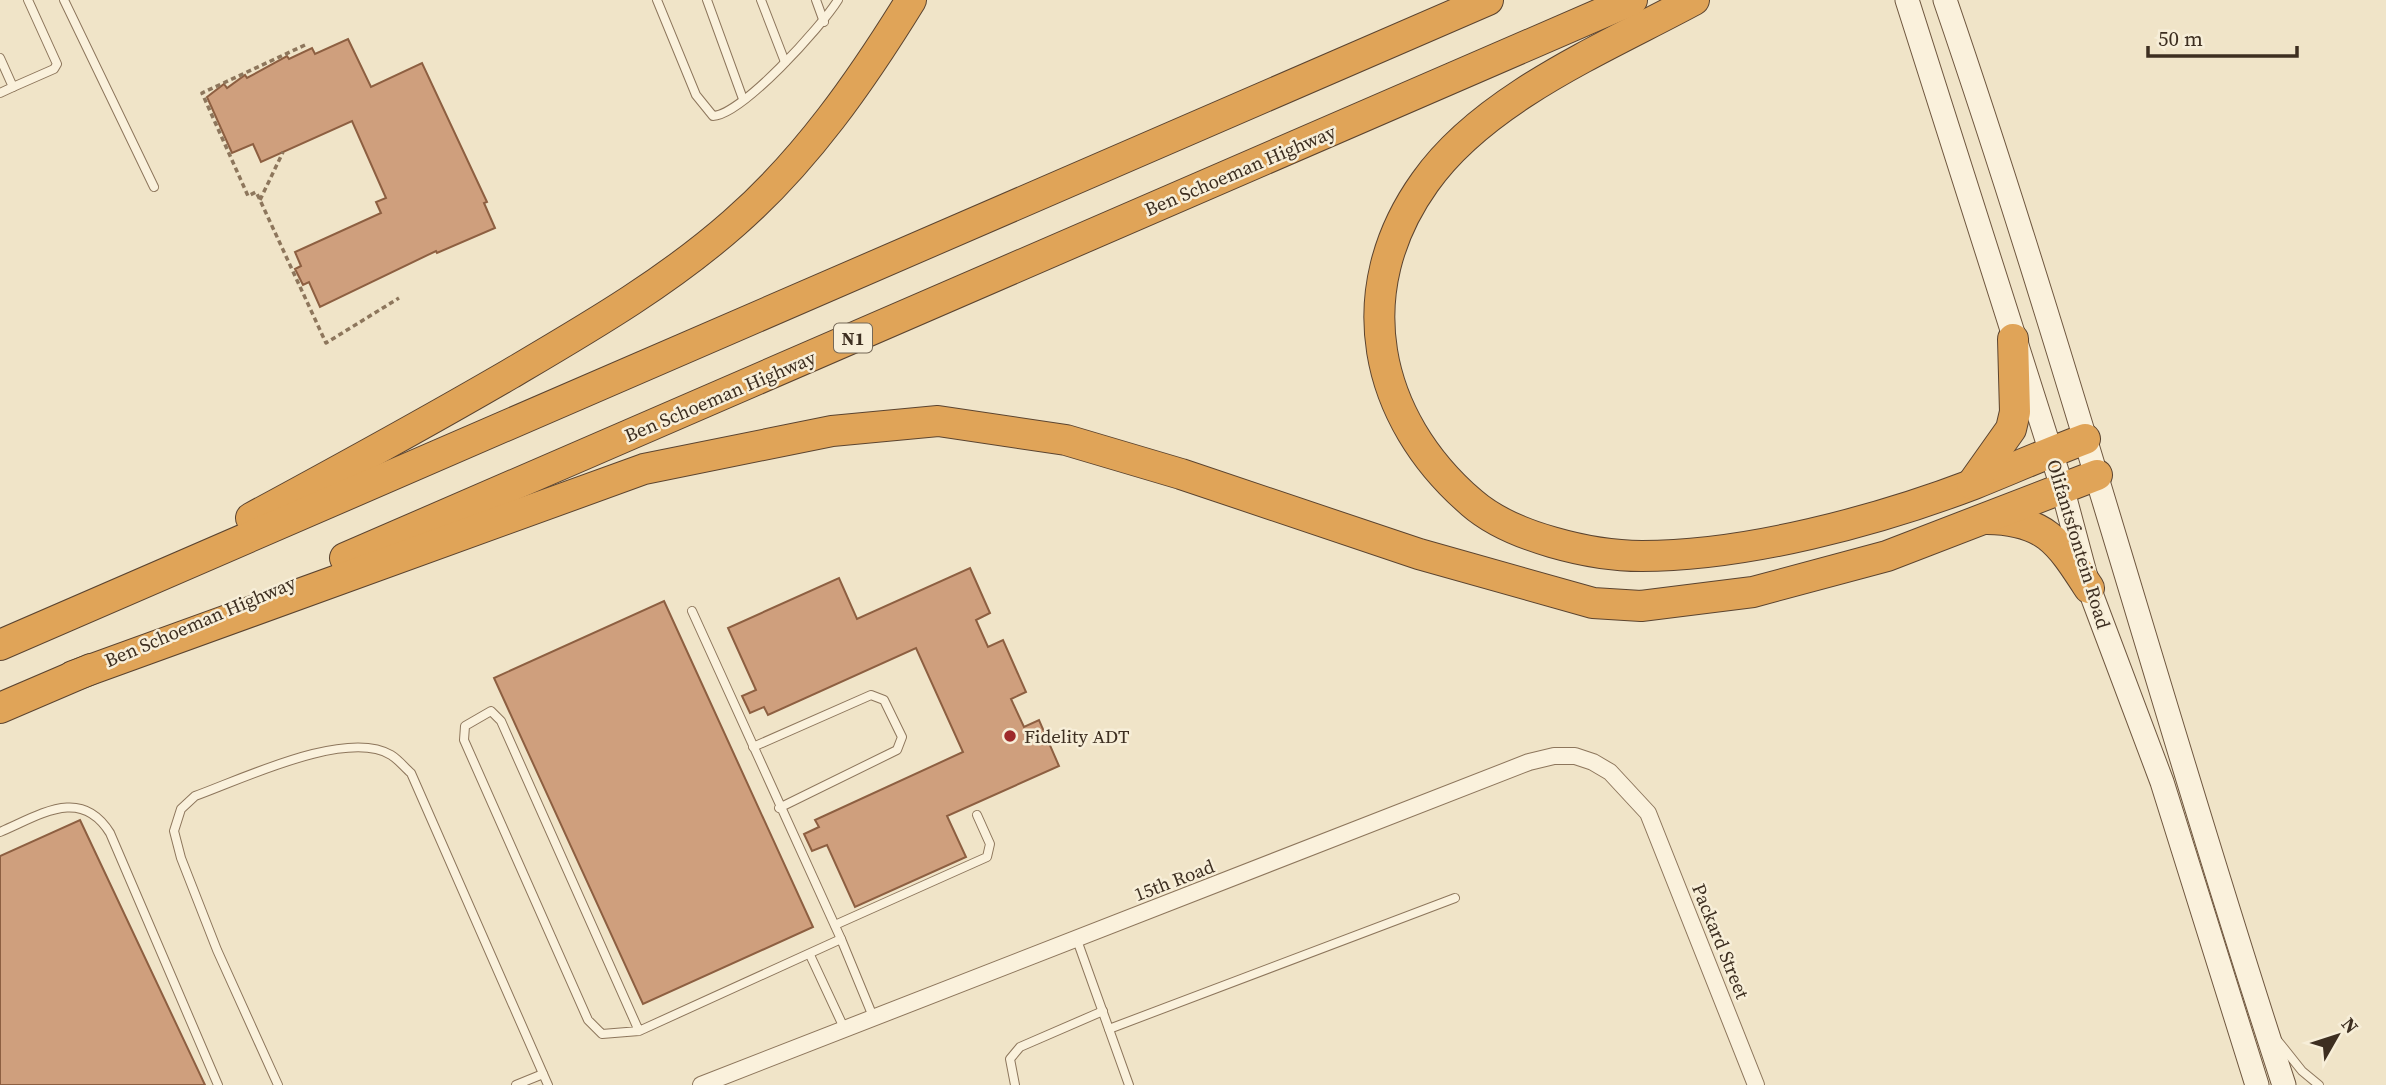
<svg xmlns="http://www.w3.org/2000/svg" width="2386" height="1085" font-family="'Source Serif 4',serif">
<rect width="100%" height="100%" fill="#f0e4c8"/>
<g fill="#cf9f7d" stroke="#8d5f41" stroke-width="2">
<path d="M348,39L371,87L422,63L487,202L484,203L495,228L437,253L436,251L320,307L309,282L303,285L295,269L301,266L295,252L381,213L376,202L386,198L352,121L261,162L253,144L232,153L207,97L224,84L227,88L245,75L247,78L287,56L289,59L312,48L315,54Z"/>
<path d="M970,568L990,613L976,620L988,647L1003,640L1026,692L1011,699L1024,727L1039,720L1059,766L947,816L966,857L855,907L827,845L812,851L804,834L819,827L815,820L963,752L916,648L768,715L764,707L750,713L742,696L756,690L728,628L839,578L857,619Z"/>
<path d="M664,601L813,927L643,1004L494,678Z"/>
<path d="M80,820L205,1085H0V856Z"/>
</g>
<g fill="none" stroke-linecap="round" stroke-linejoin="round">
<defs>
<g id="lane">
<path d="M64,0L154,187"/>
<path d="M657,0L696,95L713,116C742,115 822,26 838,0"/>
<path d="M707,0L743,99"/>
<path d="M761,0L785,62"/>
<path d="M816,0L824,22"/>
<path d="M0,58L13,87L0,93"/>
<path d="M13,87L54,69L57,64L28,0"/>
<path d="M692,611L841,939L874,1019"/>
<path d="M753,747L871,695L884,700L902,737L897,750L779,808"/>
<path d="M0,832C40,815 81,786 110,833L218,1085"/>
<path d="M835,925L987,857L990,844L977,815"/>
<path d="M1077,940L1129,1085"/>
<path d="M810,955L845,1030"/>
<path d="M1109,1029L1455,898"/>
<path d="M639,1031L501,721L491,711L465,726L464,740L588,1020L602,1034L639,1031L841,939"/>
<path d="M2278,1041L2302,1071L2319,1085"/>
<path d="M278,1085L217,950L181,858L174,831L181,809L195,796C240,780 347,728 391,755C399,760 405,768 411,773L548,1085"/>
<path d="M516,1085L543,1074"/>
<path d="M1015,1085L1010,1059L1020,1047L1103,1011"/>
</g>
<path id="street" d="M701,1085L1529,762L1554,756H1575L1593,762L1610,772L1648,813L1756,1085"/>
<g id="secondary">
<path d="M1907,0L2062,487L2089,588L2162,782L2257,1085"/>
<path d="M1945,0C2068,359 2166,725 2284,1085"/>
</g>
<g id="highway">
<path d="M1694,0C1605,48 1484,98 1425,182C1347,291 1373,418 1472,503C1511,537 1591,556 1642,556C1746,556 1877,521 1974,484C2011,469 2048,453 2085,439"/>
<path d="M1972,484L2011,429L2015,412L2013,339"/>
<path d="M251,518C338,471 424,424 510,374C588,328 666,283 734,223C806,160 861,81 911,0"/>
<path d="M1987,519C2046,520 2059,542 2089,588"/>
<path d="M345,558L1632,0"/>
<path d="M0,645L1488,0"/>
<path d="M73,676L644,469L832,431L938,421L1066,440L1181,474L1419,554L1593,603L1641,606L1753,592L1887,556L2097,475"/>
<path d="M0,708L91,669"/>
</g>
</defs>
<use href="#lane" stroke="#8d765c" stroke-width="10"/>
<use href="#street" stroke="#8d765c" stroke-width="18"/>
<use href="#secondary" stroke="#6f573f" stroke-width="25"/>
<use href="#highway" stroke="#5b4430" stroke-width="32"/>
<g stroke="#8d765c" stroke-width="3.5" stroke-dasharray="5 3.5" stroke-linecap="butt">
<path d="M305,45L202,93L248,196L256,192L260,200L326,343L399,298"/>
<path d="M260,200L283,152"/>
</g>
<use href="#lane" stroke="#faf1dc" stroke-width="8"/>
<use href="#street" stroke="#faf1dc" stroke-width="16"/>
<use href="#secondary" stroke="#faf1dc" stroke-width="23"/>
<use href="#highway" stroke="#e0a458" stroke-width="30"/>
</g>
<circle fill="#9e2a2b" stroke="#f7eed8" stroke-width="2.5" cx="1010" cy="736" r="7"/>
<g text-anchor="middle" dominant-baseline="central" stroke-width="5" stroke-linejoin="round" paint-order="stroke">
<rect fill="#f7eed8" stroke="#756857" stroke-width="2" x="834" y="323.5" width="38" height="29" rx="5"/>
<g font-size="18" font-weight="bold" fill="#3d2e20">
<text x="853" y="338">N1</text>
</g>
<g font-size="19" fill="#3d2e20" stroke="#f7eed8">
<text transform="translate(1240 170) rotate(-23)">Ben Schoeman Highway</text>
<text transform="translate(720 396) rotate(-23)">Ben Schoeman Highway</text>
<text transform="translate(2079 544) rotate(73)">Olifantsfontein Road</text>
<text transform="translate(200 621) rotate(-23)">Ben Schoeman Highway</text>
<text transform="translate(1174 880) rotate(-21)">15th Road</text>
<text transform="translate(1721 941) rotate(68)">Packard Street</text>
</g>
<g font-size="19" fill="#3d2e20" stroke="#f7eed8" text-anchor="start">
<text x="1024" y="736">Fidelity ADT</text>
</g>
</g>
<g transform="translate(2337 1036) rotate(51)" stroke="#f7eed8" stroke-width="5" paint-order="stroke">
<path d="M0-5L12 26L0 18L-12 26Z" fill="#3d2e20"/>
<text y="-10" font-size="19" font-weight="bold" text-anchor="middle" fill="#3d2e20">N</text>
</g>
<path d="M2148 46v10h149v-10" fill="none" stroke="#3d2e20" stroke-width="3.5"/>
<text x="2158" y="46" font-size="21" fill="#3d2e20" stroke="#f7eed8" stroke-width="5" paint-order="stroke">50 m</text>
</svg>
